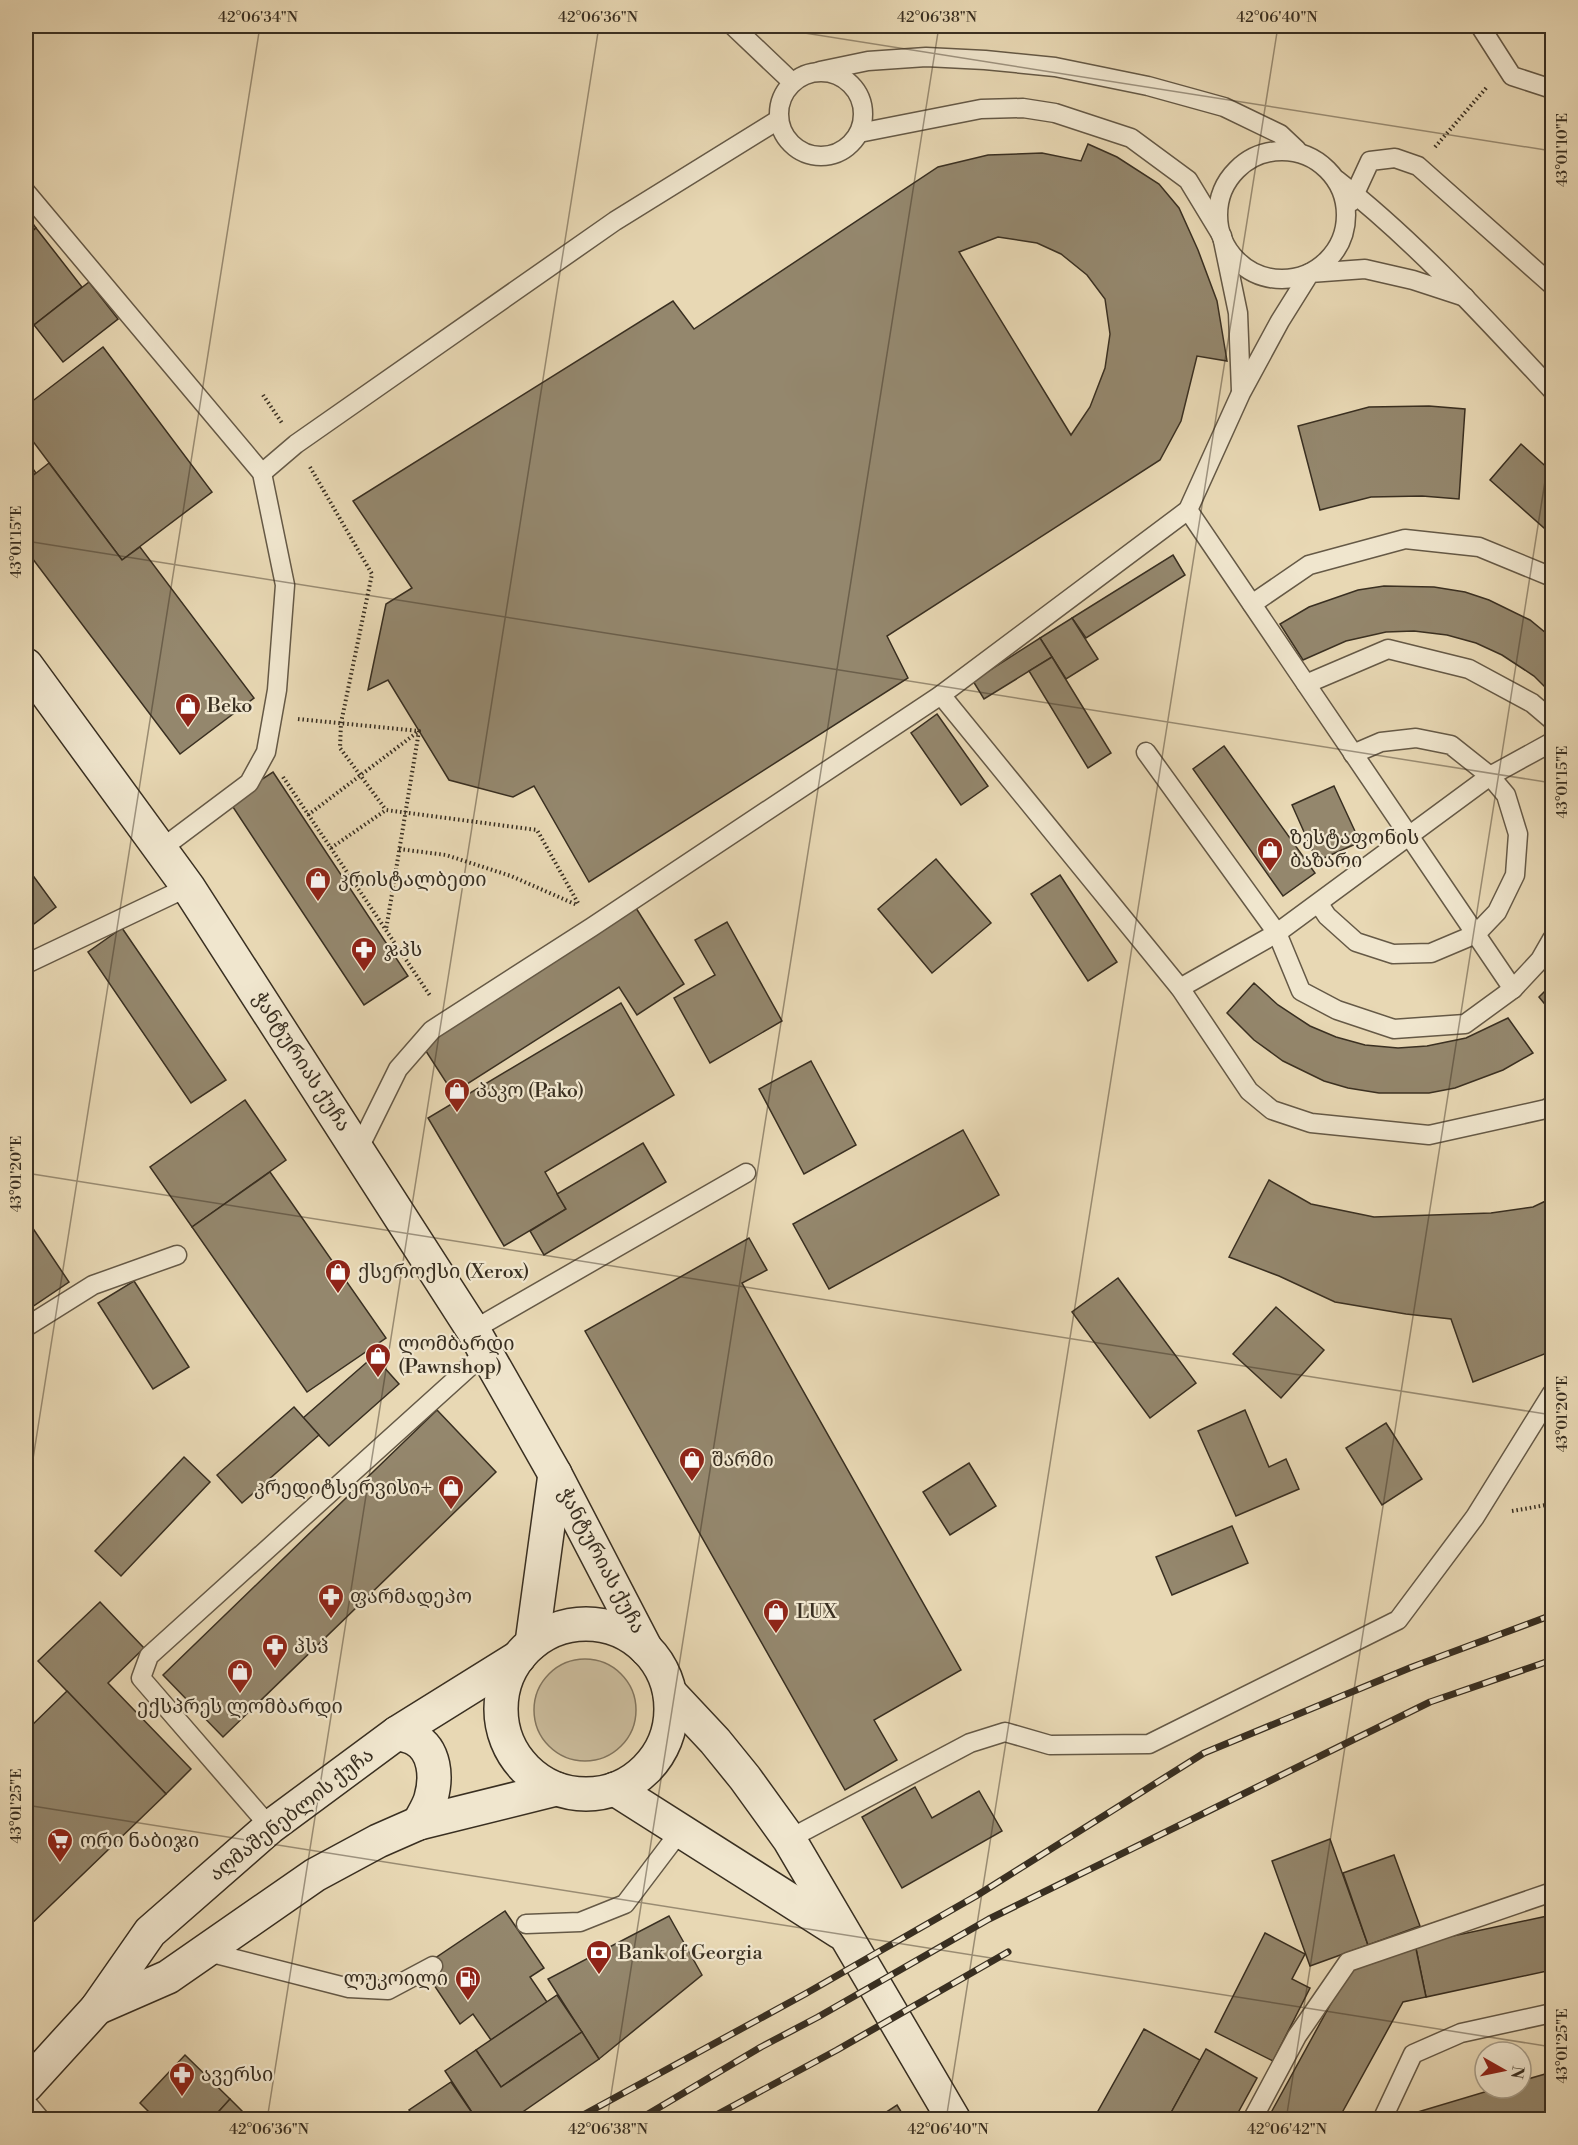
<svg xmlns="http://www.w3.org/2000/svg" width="1578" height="2145" font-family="'Libre Bodoni','Noto Serif Georgian',serif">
<rect width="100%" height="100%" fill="#e8d8b4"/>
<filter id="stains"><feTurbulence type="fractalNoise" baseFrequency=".00333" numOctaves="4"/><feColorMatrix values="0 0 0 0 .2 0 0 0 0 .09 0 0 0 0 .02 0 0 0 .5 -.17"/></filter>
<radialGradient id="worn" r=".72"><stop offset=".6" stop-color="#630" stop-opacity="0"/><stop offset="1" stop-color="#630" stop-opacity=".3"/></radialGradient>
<circle fill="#cabb9b" stroke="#82755e" stroke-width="1.5" cx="585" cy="1710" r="51"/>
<g fill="#94876d" stroke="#392f21" stroke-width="1.5" fill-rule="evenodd">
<path d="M1088,144L1117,157L1159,184L1179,208L1198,250L1217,301L1227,361L1197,356L1181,421L1160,460L887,636L908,678L589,882L534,786L513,797L449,780L388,680L368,690L386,604L412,588L353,501L673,301L694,329L938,167L988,155L1042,153L1081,161ZM998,237L1037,243L1061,254L1087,275L1105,299L1110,334L1105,368L1090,407L1071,435L959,252Z"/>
<path d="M26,214L36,228L26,237Z"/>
<path d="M36,228L82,287L34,325L26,314V237Z"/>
<path d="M89,282L118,319L63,362L34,325Z"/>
<path d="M103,347L212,492L122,560L26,432V406Z"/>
<path d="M1429,406L1465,409L1459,499L1422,496L1371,497L1320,510L1298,426L1369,407Z"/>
<path d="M1521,444L1552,472V535L1490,480Z"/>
<path d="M26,459L36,473L26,481Z"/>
<path d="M49,463L122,560L140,547L254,698L180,754L26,550V481Z"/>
<path d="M1173,555L1185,575L1086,638L1072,618Z"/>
<path d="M1384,586L1434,587L1465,592L1489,600L1530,620L1552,638V694L1534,676L1502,655L1476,643L1447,635L1414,631L1386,632L1346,641L1303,660L1280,624L1309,607L1358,590Z"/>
<path d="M1072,618L1098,659L1066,679L1040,638Z"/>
<path d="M1040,638L1052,657L984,699L973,681Z"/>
<path d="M1052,657L1111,753L1088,768L1029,671Z"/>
<path d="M937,714L988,786L961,805L911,733Z"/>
<path d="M1224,746L1315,873L1283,896L1193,769Z"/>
<path d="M273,772L408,976L364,1005L229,801Z"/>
<path d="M1334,786L1360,842L1317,861L1292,805Z"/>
<path d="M936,859L991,923L932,973L878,909Z"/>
<path d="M26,866L56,907L26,930Z"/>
<path d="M1060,875L1117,962L1088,981L1031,894Z"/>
<path d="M636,908L684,984L637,1015L619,987L453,1093L422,1045Z"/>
<path d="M727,922L782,1021L710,1063L674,998L715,975L695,940Z"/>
<path d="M122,928L226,1080L191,1103L88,952Z"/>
<path d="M1254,983L1278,1005L1310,1026L1336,1037L1365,1045L1398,1048L1427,1046L1466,1038L1508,1018L1533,1053L1503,1070L1455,1088L1429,1093H1379L1348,1088L1324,1081L1283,1061L1254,1040L1227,1013Z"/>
<path d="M1552,984V1013L1539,997Z"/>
<path d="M621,1003L674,1095L545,1172L566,1209L504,1246L428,1118Z"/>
<path d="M811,1061L856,1145L804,1174L759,1089Z"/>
<path d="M245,1100L286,1160L192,1227L150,1167Z"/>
<path d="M963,1130L999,1195L829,1289L793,1224Z"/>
<path d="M643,1143L666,1182L544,1255L530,1231L566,1209L557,1194Z"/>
<path d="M270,1172L386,1338L307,1392L192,1227Z"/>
<path d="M1269,1180L1311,1204L1374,1217L1491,1213L1533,1207L1552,1198V1351L1473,1382L1451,1319L1406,1314L1335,1302L1279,1276L1229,1257Z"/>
<path d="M32,1227L69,1282L26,1311V1231Z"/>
<path d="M749,1238L767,1270L742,1283L961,1670L874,1720L897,1760L845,1790L585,1331Z"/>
<path d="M1118,1278L1196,1383L1150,1418L1072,1312Z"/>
<path d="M134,1281L189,1367L153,1389L98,1303Z"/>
<path d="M1276,1307L1324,1350L1281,1398L1233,1354Z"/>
<path d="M374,1356L399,1384L329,1446L303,1418Z"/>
<path d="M294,1407L319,1435L242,1503L217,1475Z"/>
<path d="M437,1410L496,1472L223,1737L163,1675Z"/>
<path d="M1245,1410L1269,1467L1286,1459L1299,1489L1236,1516L1198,1431Z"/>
<path d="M1386,1423L1422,1479L1382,1505L1346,1448Z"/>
<path d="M184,1457L210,1482L121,1576L95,1551Z"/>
<path d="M969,1463L996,1506L950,1535L923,1492Z"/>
<path d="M1232,1526L1248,1563L1172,1595L1156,1557Z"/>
<path d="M100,1602L144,1648L108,1683L191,1769L166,1794L38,1661Z"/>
<path d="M67,1691L166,1794L26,1929V1731Z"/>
<path d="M915,1787L932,1818L979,1791L1002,1831L902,1888L862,1817Z"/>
<path d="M1330,1839L1368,1945L1310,1966L1272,1861Z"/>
<path d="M1394,1855L1420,1926L1368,1945L1343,1873Z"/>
<path d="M505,1911L544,1968L530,1977L547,2002L491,2040L473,2014L460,2024L422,1967Z"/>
<path d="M1552,1915V1970L1426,1997L1415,1944Z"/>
<path d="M669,1916L702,1975L599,2059L548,1979Z"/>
<path d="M1265,1933L1305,1954L1292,1979L1310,1988L1273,2061L1215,2032Z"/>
<path d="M1415,1944L1426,1997L1403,2002L1338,2120H1267L1352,1965Z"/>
<path d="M557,1995L582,2032L501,2087L476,2050Z"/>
<path d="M1144,2029L1200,2060L1167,2120H1093Z"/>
<path d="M582,2032L599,2059L511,2120H477L445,2071L476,2050L501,2087Z"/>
<path d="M1206,2049L1257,2078L1234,2120H1167Z"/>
<path d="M185,2055L230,2099L211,2120H157L140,2103Z"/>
<path d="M1552,2072V2120H1413L1411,2114L1498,2088H1521V2081Z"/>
<path d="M451,2082L477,2120H416L409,2110Z"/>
<path d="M230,2099L251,2120H211Z"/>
<path d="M897,2105L906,2120H874Z"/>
</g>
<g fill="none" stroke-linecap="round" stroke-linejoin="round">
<defs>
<g id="lane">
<path d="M733,26L792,82"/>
<path d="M1480,26L1512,76L1552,89"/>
<path d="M820,71L868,61L926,57L985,60L1055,67L1148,86L1224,107L1280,134L1297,150"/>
<circle cx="821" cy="114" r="42"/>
<path d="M859,133L981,109L1023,108L1055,113L1131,138L1188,180L1222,236L1238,313L1241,391"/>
<circle cx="1282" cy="215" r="64"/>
<path d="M1337,180C1416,242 1484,317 1552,390"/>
<path d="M26,192L262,473L285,585L277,690L266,752L249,783L161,849"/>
<path d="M1351,202L1370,161L1395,158L1418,166L1552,285"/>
<path d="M262,473L296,444L615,221L778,120"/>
<path d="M1188,510L1513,989"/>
<path d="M1252,604L1309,565L1405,539L1479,547L1552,577"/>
<path d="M1306,684L1388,649L1469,669L1532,703L1552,720"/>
<path d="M941,695L1180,988L1249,1091L1272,1110L1311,1123L1429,1135L1546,1109L1552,1106"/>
<path d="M1146,752L1277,933L1301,991L1337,1010L1394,1029L1465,1024L1513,989L1540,960L1552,939"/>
<path d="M1319,904L1327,916L1356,942L1393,954L1431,953L1476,934L1497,912L1515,875L1518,834L1506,795L1490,776L1451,745L1416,738L1381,742L1353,754"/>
<path d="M26,964L188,887"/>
<path d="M1180,988L1277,933L1490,776L1552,742"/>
<path d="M358,1150L398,1069L432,1030L592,927L941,695L1188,510L1241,393L1280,321L1310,273L1365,269L1413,280L1465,297"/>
<path d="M26,1327L93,1285L177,1255"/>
<path d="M473,1330L746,1173"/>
<path d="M270,1827L141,1678L149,1656L486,1352"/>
<path d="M789,1839L970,1743L1005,1732L1050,1745L1149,1744L1398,1620L1475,1517L1552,1393"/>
<path d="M526,1924L580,1922L625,1904L681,1830"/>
<path d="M204,1951L349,1988L388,1990L433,1966"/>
<path d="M26,2102L41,2120"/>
<path d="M1252,2120L1297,2036L1348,1962L1552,1892"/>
<path d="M1382,2120L1413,2054L1461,2033L1552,2013"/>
</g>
<g id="secondary">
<path d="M26,665L188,887L473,1330L555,1474L646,1649"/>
<circle cx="586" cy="1709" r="85"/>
<path d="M532,1643L555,1474"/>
<path d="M670,1693L715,1741L745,1778L789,1839L954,2120"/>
<path d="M397,1733C403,1735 410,1736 415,1739C435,1750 437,1777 431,1798C429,1806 423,1815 419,1823"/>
<path d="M615,1789L840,1932"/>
<path d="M97,2008L168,1977L315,1875L378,1841L419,1823L556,1789"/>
<path d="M26,2086L97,2008L150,1932L270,1827L397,1733L519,1657"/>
</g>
</defs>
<use href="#lane" stroke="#655946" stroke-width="21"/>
<use href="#secondary" stroke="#392f21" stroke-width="36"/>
<g stroke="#392f21" stroke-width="4" stroke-dasharray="1.5 3" stroke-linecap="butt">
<path d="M1435,147L1487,87"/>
<path d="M263,395L282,423"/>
<path d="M310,467L372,574L341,723L340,748L386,810"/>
<path d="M298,719L419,731L386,930"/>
<path d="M283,777L431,997"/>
<path d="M308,815L419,731"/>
<path d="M331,848L386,810L537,830L578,903"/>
<path d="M399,849L446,855L511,876L577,905"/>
<path d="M1512,1511L1552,1504"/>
</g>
<use href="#lane" stroke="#f0e6ce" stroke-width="18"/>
<use href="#secondary" stroke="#f0e6ce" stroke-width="33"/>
<defs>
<g id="rail">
<path d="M574,2120L805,1994L976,1896L1204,1753L1412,1667L1552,1615"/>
<path d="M638,2120L761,2047L818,2017L989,1919L1430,1702L1552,1660"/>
<path d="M707,2120L837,2050L1008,1952"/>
</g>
</defs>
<use href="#rail" stroke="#392f21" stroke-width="7"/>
<use href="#rail" stroke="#f0e6ce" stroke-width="4.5" stroke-dasharray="14" stroke-linecap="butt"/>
</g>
<path fill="none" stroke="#392f21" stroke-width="1.5" stroke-opacity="0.45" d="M760,26L1552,151M26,541L1552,783M26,1173L1552,1415M26,1503L260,26M26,1805L1552,2047M267,2120L599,26M607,2120L939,26M946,2120L1278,26M1286,2120L1552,437"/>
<defs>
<symbol id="shop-pin" viewBox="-11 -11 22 30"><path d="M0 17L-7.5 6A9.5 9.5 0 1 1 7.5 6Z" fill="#8f2418" stroke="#f0e6ce"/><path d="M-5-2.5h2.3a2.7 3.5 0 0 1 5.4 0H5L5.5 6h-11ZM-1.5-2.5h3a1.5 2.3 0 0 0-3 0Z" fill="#fff"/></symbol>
<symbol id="pharmacy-pin" viewBox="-11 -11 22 30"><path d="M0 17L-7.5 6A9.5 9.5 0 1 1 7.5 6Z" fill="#8f2418" stroke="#f0e6ce"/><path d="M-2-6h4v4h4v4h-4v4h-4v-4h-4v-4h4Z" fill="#fff"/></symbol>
<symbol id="supermarket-pin" viewBox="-11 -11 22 30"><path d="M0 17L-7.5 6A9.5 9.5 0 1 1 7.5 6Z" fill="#8f2418" stroke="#f0e6ce"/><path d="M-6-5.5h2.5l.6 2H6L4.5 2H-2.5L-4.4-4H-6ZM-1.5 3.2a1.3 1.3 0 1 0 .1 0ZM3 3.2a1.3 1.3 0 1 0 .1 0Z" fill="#fff"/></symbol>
<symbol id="bank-pin" viewBox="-11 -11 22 30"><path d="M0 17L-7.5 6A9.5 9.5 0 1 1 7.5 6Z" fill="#8f2418" stroke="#f0e6ce"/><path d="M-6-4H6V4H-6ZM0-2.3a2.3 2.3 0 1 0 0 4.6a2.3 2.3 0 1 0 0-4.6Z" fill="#fff"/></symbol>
<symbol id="fuel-pin" viewBox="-11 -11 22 30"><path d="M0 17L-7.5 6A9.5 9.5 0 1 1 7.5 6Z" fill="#8f2418" stroke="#f0e6ce"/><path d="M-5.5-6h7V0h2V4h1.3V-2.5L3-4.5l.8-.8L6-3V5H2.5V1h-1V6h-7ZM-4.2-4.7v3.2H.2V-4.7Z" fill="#fff"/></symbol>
</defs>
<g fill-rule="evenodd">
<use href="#shop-pin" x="173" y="691" width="30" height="40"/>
<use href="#shop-pin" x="1255" y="835" width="30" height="40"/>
<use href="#shop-pin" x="303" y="865" width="30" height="40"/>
<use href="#pharmacy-pin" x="349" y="935" width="30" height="40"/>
<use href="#shop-pin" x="442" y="1076" width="30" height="40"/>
<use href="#shop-pin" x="323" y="1257" width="30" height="40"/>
<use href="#shop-pin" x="363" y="1341" width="30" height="40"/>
<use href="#shop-pin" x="677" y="1445" width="30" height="40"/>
<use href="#shop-pin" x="436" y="1473" width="30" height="40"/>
<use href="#pharmacy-pin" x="316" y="1582" width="30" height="40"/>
<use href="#shop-pin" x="761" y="1597" width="30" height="40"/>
<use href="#pharmacy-pin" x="260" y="1632" width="30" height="40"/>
<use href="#shop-pin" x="225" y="1657" width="30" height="40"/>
<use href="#supermarket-pin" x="45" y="1826" width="30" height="40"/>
<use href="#bank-pin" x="584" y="1938" width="30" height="40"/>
<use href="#fuel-pin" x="453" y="1964" width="30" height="40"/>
<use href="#pharmacy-pin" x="167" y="2060" width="30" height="40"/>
</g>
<g text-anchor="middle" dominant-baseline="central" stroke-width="4.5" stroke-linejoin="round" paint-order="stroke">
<g font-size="20" fill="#392f21" stroke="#f0e6ce" text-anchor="start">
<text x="207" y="706">Beko</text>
<text x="1290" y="838">ზესტაფონის<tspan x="1290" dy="23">ბაზარი</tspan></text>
<text x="338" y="880">კრისტალბეთი</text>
<text x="384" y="950">ჯპს</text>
<text x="476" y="1091">პაკო (Pako)</text>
<text x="358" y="1272">ქსეროქსი (Xerox)</text>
<text x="398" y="1344">ლომბარდი<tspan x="398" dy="23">(Pawnshop)</tspan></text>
<text x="712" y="1460">შარმი</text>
<text x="432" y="1488" text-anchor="end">კრედიტსერვისი+</text>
<text x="350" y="1597">ფარმადეპო</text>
<text x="796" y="1612">LUX</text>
<text x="294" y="1647">პსპ</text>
<text x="240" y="1707" text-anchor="middle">ექსპრეს ლომბარდი</text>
<text x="80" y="1841">ორი ნაბიჯი</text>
<text x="618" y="1953">Bank of Georgia</text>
<text x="448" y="1979" text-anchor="end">ლუკოილი</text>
<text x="201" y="2075">ავერსი</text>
</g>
<g font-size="20" fill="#392f21" stroke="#f0e6ce">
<text transform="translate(301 1062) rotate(57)">ჭანტურიას ქუჩა</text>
<text transform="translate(601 1561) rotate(62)">ჭანტურიას ქუჩა</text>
<text transform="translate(292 1815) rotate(-38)">აღმაშენებლის ქუჩა</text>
</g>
</g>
<rect width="1578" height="2145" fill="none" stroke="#e8d8b4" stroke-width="66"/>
<g transform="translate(1503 2070) rotate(99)"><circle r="28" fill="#f0e6ce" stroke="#a79d89" stroke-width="1.5"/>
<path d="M0-4.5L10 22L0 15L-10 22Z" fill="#8f2418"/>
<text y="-9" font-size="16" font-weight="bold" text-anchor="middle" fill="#392f21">N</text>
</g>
<rect x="33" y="33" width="1512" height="2079" fill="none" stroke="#392f21" stroke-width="2"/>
<g font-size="15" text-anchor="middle" fill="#392f21">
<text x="258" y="22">42°06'34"N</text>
<text x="598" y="22">42°06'36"N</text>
<text x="937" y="22">42°06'38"N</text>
<text x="1277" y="22">42°06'40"N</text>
<text transform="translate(1562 150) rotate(-90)" y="5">43°01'10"E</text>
<text transform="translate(16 542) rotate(-90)" y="5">43°01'15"E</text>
<text transform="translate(1562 782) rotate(-90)" y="5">43°01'15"E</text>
<text transform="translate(16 1174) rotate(-90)" y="5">43°01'20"E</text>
<text transform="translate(1562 1414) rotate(-90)" y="5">43°01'20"E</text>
<text transform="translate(16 1806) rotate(-90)" y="5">43°01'25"E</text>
<text transform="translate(1562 2046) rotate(-90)" y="5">43°01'25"E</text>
<text x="269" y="2134">42°06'36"N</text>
<text x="608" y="2134">42°06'38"N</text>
<text x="948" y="2134">42°06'40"N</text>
<text x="1287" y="2134">42°06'42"N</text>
</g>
<rect width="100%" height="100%" filter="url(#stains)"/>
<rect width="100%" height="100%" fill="url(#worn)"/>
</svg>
